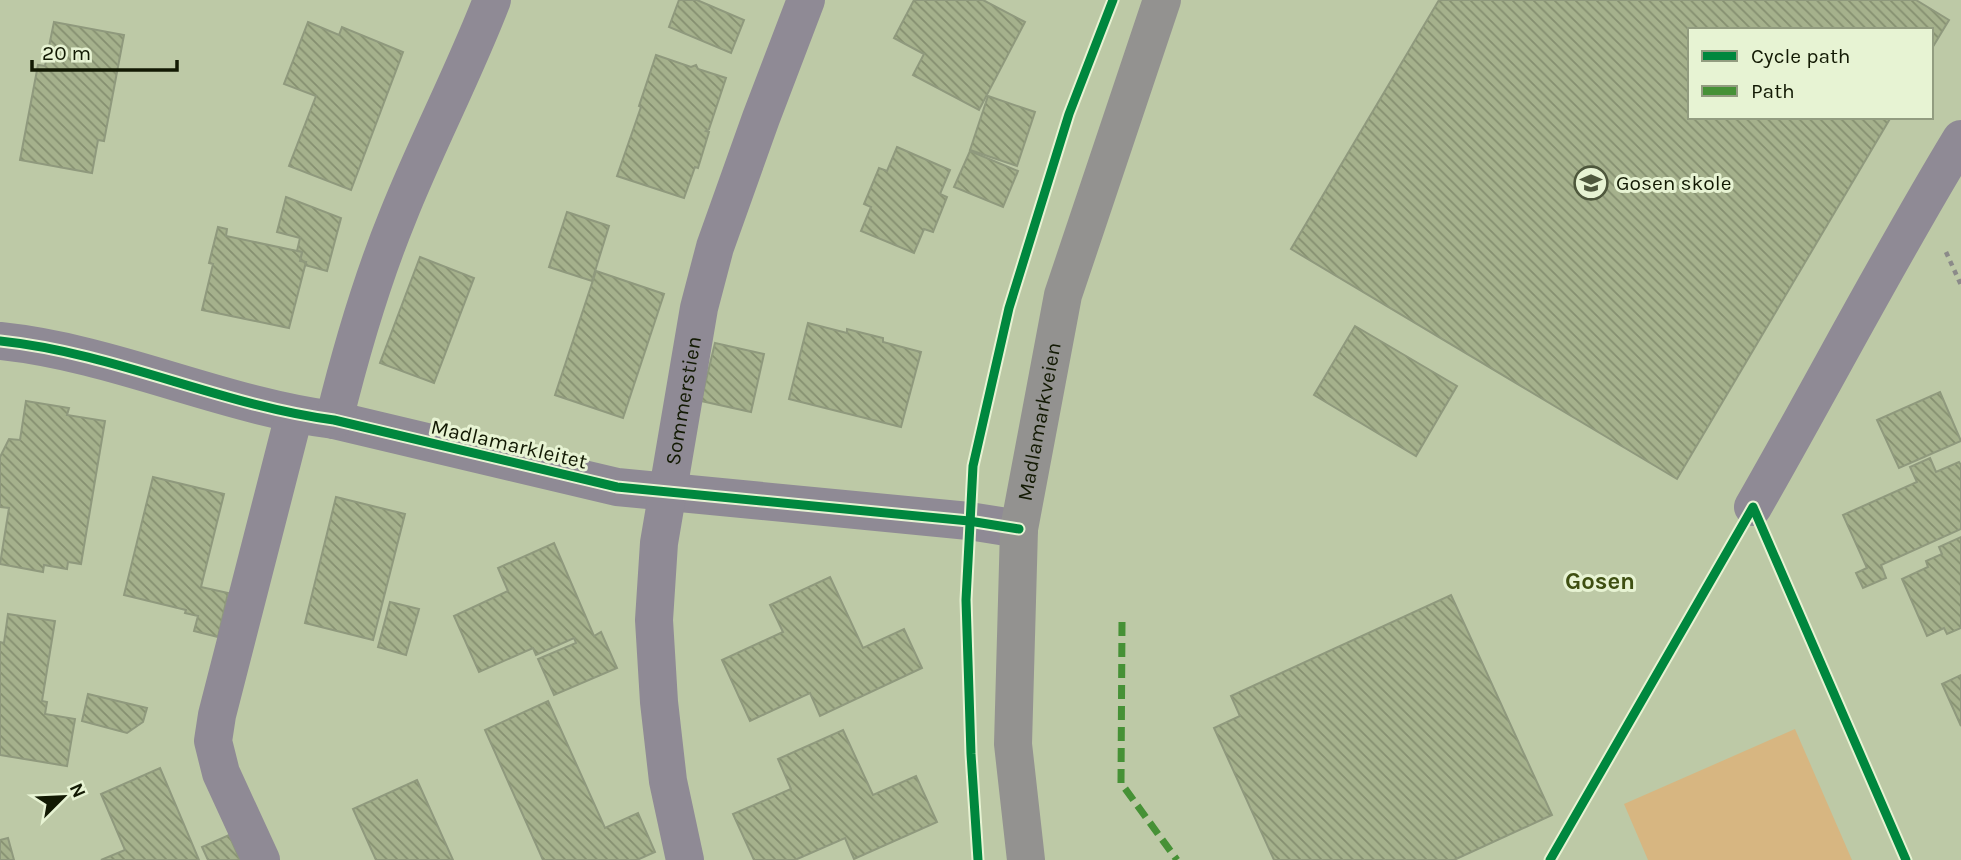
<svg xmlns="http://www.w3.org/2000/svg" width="1961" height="860" font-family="Karla,sans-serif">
<defs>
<pattern id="building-back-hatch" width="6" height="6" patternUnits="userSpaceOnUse" patternTransform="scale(1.75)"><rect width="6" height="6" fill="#a5b18c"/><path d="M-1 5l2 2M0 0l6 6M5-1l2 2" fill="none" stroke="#858f70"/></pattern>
</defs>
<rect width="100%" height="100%" fill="#bdc9a6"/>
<path fill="#d7b681" d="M1795,729L1852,860H1648L1624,804Z"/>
<g fill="url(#building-back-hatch)" stroke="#8f997d" stroke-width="2">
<path d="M679,0H697L744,20L731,53L669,27Z"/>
<path d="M914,0H983L1025,22L979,110L913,75L924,54L894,38Z"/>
<path d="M1439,0H1916L1949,20L1931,50V30H1690V117H1891L1677,479L1291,249Z"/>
<path d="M54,22L124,35L104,141L98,140L92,173L20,160L38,65L45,66Z"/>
<path d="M308,22L339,35L342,27L403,52L351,190L289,166L316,96L284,84Z"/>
<path d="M656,55L691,67L696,65L698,69L726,78L709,129L706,131L709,132L698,168L695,167L684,198L617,176L641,107L639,106Z"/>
<path d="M988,96L1035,112L1017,166L970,150Z"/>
<path d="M897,147L950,170L940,194L947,197L933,232L924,229L914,253L861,231L871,207L864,204L879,168L887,171Z"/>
<path d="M970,151L1018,171L1003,207L954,187Z"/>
<path d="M286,197L341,218L327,271L305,265L306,262L300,261L302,252L297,251L300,238L277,232Z"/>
<path d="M567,212L609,226L592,281L549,267Z"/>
<path d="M218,227L227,229L226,236L302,252L300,261L306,262L289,328L202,310L213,264L209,263Z"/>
<path d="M420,257L474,278L434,383L380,363Z"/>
<path d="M596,271L664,294L623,418L555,395Z"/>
<path d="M808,323L847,333V329L883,338V342L921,352L901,427L789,399Z"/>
<path d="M1355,326L1457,386L1416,456L1314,395Z"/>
<path d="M715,343L764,354L751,412L701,401Z"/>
<path d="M1940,392L1961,441L1899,468L1877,420Z"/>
<path d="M26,401L69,408L67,415L105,421L81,564L68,562L67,569L44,565L43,572L0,564L9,508L0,507V457L9,439L20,440Z"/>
<path d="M1930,458L1936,472L1959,462L1961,465V529L1881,565L1886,578L1863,588L1856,573L1867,568L1843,515L1917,482L1910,467Z"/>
<path d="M153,477L224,494L201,587L228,593L218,637L194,631L198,616L185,613L186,610L124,595Z"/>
<path d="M336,497L405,514L373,640L305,623Z"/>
<path d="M1961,537V628L1947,634L1944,628L1927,636L1902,579L1928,567L1926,561L1942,554L1939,547Z"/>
<path d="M554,543L594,636L601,632L617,668L554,695L538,659L576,643L574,638L536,655L533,648L479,672L454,616L508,591L498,568Z"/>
<path d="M830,577L863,648L904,629L922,668L820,716L810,693L750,721L722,660L783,632L770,605Z"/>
<path d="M1451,595L1552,815L1454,860H1274L1214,728L1240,716L1231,696Z"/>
<path d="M390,602L419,609L406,655L378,647Z"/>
<path d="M8,614L55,621L42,701L47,702L45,714L75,719L67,766L0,755V642L4,643Z"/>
<path d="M1961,675V726L1942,684Z"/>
<path d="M88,694L147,708L143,722L127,733L82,721Z"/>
<path d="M548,701L605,828L638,813L655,852L637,860H543L485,730Z"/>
<path d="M843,730L873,795L916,776L937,822L854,859L845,838L795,860H754L733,814L791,789L778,759Z"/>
<path d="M160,768L199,860H101L125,850L101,794Z"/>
<path d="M417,780L453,860H376L353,809Z"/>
<path d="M229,835L240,860H208L202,847Z"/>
<path d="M8,838L14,860H0V840Z"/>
</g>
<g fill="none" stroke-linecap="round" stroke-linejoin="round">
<path stroke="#8b8a89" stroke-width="4.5" stroke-dasharray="5 5" stroke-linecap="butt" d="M1946,252L1961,285"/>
<g stroke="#8f8a95" stroke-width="38">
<path d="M0,341C115,353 220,405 334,420L617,487L969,521L1019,529"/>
<path d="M334,420C351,351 371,282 398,216C427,143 464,73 492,0"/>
<path d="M1753,507C1823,385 1888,259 1961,139"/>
<path d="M261,860L221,773L213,741L217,715L294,415"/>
<path id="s1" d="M685,860L668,781L659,702L654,620L659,543L699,308L715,247L761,118L806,0"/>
</g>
<path stroke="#939290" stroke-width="38" id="s2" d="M1026,860L1013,744L1019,529L1063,295L1162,0"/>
<path stroke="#469136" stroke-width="7" stroke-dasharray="14 7" stroke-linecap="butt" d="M1122,622L1121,783L1177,860"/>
<defs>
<g id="cycleway">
<path d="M0,341C115,353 220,405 334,420L617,487L969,521L1019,529"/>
<path d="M978,860L971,754L966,600L973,466L1009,308L1069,114L1113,0"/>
<path d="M1550,860L1753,507L1906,860"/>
</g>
</defs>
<use href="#cycleway" stroke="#e7f3d3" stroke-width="13"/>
<use href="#cycleway" stroke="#00873e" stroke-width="9"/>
</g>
<defs>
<symbol id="school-ring" viewBox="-11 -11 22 22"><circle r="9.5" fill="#e7f3d3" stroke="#4e573c" stroke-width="1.5"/><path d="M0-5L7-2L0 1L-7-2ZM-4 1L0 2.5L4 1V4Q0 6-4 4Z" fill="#4e573c"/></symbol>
</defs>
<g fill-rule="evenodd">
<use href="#school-ring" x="1572" y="164" width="38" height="38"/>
</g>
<g text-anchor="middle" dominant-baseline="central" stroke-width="6" stroke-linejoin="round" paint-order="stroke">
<g font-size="21" fill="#121903" stroke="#e7f3d3" text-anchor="start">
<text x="1616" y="183">Gosen skole</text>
</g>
<g font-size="21" fill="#121903" stroke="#e7f3d3">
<text stroke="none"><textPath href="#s1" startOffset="464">Sommerstien</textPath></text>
<text stroke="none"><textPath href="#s2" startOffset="441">Madlamarkveien</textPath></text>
<text transform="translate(509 444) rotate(13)">Madlamarkleitet</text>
</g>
<g font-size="24" font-weight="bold" fill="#3e4f11" stroke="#e7f3d3">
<text x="1600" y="581">Gosen</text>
</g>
</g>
<rect x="1688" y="28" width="245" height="91" fill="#e7f3d3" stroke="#929c80" stroke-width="2"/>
<rect x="1702" y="51" width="35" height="10" fill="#00873e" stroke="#929c80" stroke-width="2"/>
<text x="1751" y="63" font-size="21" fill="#121903">Cycle path</text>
<rect x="1702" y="86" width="35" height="10" fill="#469136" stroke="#929c80" stroke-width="2"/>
<text x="1751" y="98" font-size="21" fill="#121903">Path</text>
<g transform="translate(63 797) rotate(66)" stroke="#e7f3d3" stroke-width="5" paint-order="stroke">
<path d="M0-5L12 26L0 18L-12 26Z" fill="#121903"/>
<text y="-10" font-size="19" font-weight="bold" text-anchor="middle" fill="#121903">N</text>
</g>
<path d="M32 60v10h145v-10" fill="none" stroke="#121903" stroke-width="3.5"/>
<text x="42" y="60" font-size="21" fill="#121903" stroke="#e7f3d3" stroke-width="5" paint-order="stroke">20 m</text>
</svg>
